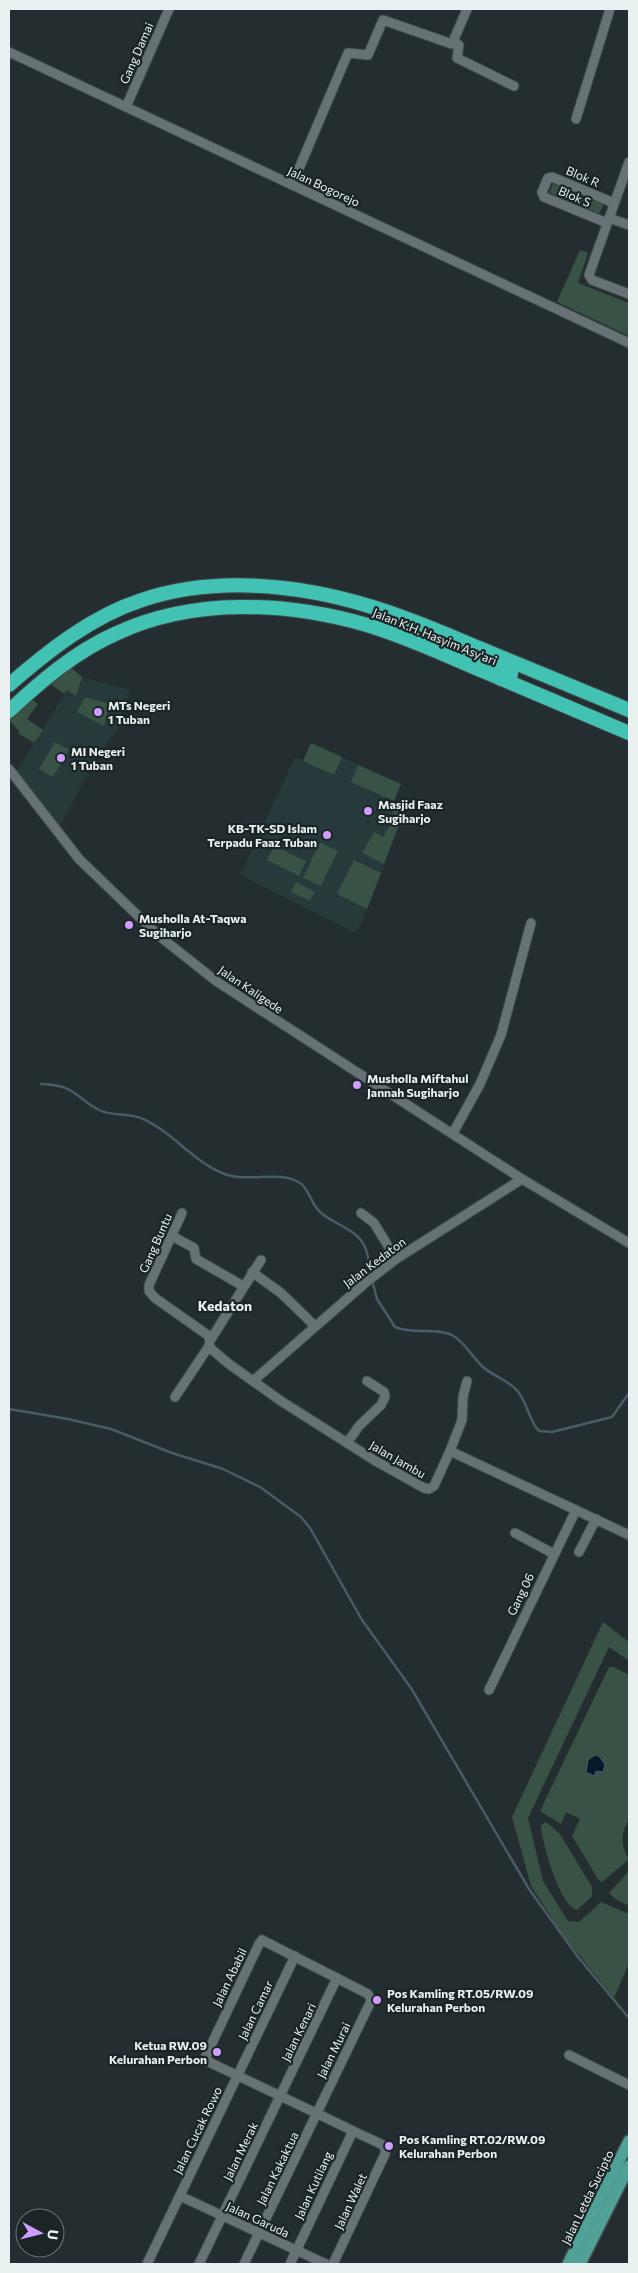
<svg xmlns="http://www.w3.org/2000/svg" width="638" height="2273" font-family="Commissioner,sans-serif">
<rect width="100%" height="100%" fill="#242e30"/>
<g fill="#26393b">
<path d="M82,677L130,690L119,729L103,747L59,827L16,772L67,690L76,696Z"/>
<path d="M311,743L401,784L394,801L406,806L362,923L355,933L240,875L295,757L303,761Z"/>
</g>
<g fill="#385245">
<path d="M553,183L604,204L599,214L549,193Z"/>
<path d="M580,250L588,253L578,283L629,303V336L557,302Z"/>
<path d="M70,667L82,677L76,696L67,690L64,694L49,683Z"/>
<path d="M85,697L110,704L104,726L77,712Z"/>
<path d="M31,699L38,704L27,719L43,730L34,743L18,733L19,731L9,720Z"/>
<path d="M55,742L69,750L53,777L39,769Z"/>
<path d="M311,743L342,757L334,775L303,761Z"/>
<path d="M358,765L401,784L394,801L351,782Z"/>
<path d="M398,803L406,806L384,864L362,853L374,832L383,837L396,815L392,812Z"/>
<path d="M320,842L338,851L321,886L303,878Z"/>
<path d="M274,846L306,861L299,876L267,860Z"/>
<path d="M354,860L381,873L367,909L337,894Z"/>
<path d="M296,882L315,892L310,901L291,892Z"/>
<path d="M603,1622L629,1642V1661L609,1647L528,1818L543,1881L568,1921L579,1922L601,1902L629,1914V1963L614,1998L563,1935L531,1886L512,1817Z"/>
<path d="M609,1667H614L629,1675V1819C621,1832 620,1846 629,1859L602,1882L598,1879L572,1836L580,1819L566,1812L561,1824L540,1811Z"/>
<path d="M546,1822L560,1834L592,1887V1896L577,1910C559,1905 544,1847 541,1829L542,1824Z"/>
<path d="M629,1871V1906L614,1898L609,1893Z"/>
</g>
<path fill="#05192a" stroke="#4a5a66" d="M595,1755L600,1757L605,1765L603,1772L596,1771L594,1776L586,1772L588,1760Z"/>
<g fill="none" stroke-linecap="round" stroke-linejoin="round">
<g stroke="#4a5a66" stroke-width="2.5">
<path d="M41,1084C76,1085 73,1096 99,1110C113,1117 129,1112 143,1119C172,1132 192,1160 222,1173C246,1184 279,1169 300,1183C309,1189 311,1203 319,1211C332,1224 355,1228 364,1245C369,1254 369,1265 371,1275"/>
<path d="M372,1280L377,1299L395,1327C413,1335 435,1327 452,1335C465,1342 472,1357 482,1366C493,1377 510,1380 519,1393C528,1405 529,1421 539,1431L552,1432L612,1417L629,1393"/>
<path d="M9,1409L68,1419L111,1429L172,1453L223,1469L260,1487L301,1517L310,1528L362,1620L411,1688L529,1889L578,1957L629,2018"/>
</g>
<defs>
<g id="minor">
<path d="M454,42L459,45L457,58L514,86"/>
<path d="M9,52L629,343"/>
<path d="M126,107L169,9"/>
<path d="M576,119L610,9"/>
<path d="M629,162L589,275L592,280L629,294"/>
<path d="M292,185L348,53L368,55L383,20L452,44L467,9"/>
<path d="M609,218L629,225"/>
<path d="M607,223L544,197L542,192L548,178L552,177L614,203"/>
<path d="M9,769L79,859L158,935L216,981L522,1179L629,1243"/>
<path d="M453,1133L480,1084L501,1035L531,923"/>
<path d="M182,1213L149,1285V1291L155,1298L209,1336L210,1348L229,1364L281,1401L374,1460L424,1488L429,1489L434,1486L450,1451L629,1535"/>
<path d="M361,1213L374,1223L396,1259"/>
<path d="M172,1236L194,1248L196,1259L243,1286"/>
<path d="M252,1272L281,1293L315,1326"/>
<path d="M211,1339L261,1260"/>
<path d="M253,1381L364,1284L396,1259L522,1179"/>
<path d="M175,1397L209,1346"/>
<path d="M347,1443L359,1426L381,1405L385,1397L384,1392L367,1381"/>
<path d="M450,1451L462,1420L463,1397L467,1381"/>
<path d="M515,1533L554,1554"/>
<path d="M579,1552L596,1519"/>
<path d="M489,1690L576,1510"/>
<path d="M569,2055L629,2085"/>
<path d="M180,2196L326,2264"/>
<path d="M147,2264L295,1956"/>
<path d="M199,2264L337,1978"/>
<path d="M244,2264L370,2003L371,1999L368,1994L262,1940L259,1944L205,2058L211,2063C257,2085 304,2107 351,2130L353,2131L381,2144L385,2147V2154L333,2264"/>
<path d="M290,2264L353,2131"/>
</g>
<g id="major">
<path d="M568,2264L629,2141"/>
<path d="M580,2264L629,2166"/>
</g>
<g id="highway">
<path d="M463,652L511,673L510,679H501"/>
<path d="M9,685C48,651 92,616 142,600C214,576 297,584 369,606C407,617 443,633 479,648C529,669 579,689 629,710"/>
<path d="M9,711C41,681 75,652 115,634C193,597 287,602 367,625C407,637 445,655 483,671C532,692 580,712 629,733"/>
</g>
</defs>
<use href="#minor" stroke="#424b4c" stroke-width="11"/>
<use href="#major" stroke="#424b4c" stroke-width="14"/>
<use href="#highway" stroke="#424b4c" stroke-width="16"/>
<use href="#minor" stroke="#667273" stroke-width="9"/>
<use href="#major" stroke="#50a299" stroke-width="11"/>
<use href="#highway" stroke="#41c2b3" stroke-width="14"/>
</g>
<g fill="#d19dfe" stroke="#1b2526" stroke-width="2">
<circle cx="98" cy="712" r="5"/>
<circle cx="61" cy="758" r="5"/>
<circle cx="368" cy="811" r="5"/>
<circle cx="327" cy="835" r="5"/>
<circle cx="129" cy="925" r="5"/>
<circle cx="357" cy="1085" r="5"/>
<circle cx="377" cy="2000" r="5"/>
<circle cx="217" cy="2052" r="5"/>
<circle cx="389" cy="2146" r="5"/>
</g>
<g text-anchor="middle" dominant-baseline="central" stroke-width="4.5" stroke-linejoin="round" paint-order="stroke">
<g font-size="12" fill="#eaf1f1" stroke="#1b2526">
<text transform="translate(136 53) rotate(-66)">Gang Damai</text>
<text transform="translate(583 176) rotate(23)">Blok R</text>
<text transform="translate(324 186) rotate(25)">Jalan Bogorejo</text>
<text transform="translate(575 196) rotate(23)">Blok S</text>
<text transform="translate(435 636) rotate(22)">Jalan K.H. Hasyim Asy'ari</text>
<text transform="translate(251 989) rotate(34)">Jalan Kaligede</text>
<text transform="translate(155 1243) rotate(-66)">Gang Buntu</text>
<text transform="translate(374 1262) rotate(-37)">Jalan Kedaton</text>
<text transform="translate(398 1459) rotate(30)">Jalan Jambu</text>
<text transform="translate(520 1594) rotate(-64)">Gang 06</text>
<text transform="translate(229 1977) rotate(-64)">Jalan Ababil</text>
<text transform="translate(255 2010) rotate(-64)">Jalan Camar</text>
<text transform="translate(298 2032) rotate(-64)">Jalan Kenari</text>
<text transform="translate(333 2050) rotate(-64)">Jalan Murai</text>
<text transform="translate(197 2130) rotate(-64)">Jalan Cucak Rowo</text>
<text transform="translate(240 2151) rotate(-64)">Jalan Merak</text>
<text transform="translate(277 2168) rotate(-64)">Jalan Kakaktua</text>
<text transform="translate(313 2185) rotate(-65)">Jalan Kutilang</text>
<text transform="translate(587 2197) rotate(-64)">Jalan Letda Sucipto</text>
<text transform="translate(350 2201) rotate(-65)">Jalan Walet</text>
<text transform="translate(258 2219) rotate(25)">Jalan Garuda</text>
</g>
<g font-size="12" font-weight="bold" fill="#eaf1f1" stroke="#1b2526" text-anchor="start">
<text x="108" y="705">MTs Negeri<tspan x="108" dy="14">1 Tuban</tspan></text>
<text x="71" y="751">MI Negeri<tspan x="71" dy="14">1 Tuban</tspan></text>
<text x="378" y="804">Masjid Faaz<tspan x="378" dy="14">Sugiharjo</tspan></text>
<text x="317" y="828" text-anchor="end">KB-TK-SD Islam<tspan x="317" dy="14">Terpadu Faaz Tuban</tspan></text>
<text x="139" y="918">Musholla At-Taqwa<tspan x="139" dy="14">Sugiharjo</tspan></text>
<text x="367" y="1078">Musholla Miftahul<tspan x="367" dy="14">Jannah Sugiharjo</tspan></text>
<text x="387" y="1993">Pos Kamling RT.05/RW.09<tspan x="387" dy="14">Kelurahan Perbon</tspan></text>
<text x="207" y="2045" text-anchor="end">Ketua RW.09<tspan x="207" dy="14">Kelurahan Perbon</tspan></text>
<text x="399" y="2139">Pos Kamling RT.02/RW.09<tspan x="399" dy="14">Kelurahan Perbon</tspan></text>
</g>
<g font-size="14" font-weight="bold" fill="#eaf1f1" stroke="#1b2526">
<text x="225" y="1305">Kedaton</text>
</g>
</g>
<rect width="638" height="2273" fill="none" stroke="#eaf1f1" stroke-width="20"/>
<g transform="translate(40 2233) rotate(97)"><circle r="24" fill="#1b2526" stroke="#6e7777"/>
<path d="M0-4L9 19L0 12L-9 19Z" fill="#d19dfe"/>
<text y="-8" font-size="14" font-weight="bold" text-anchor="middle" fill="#eaf1f1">U</text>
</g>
</svg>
